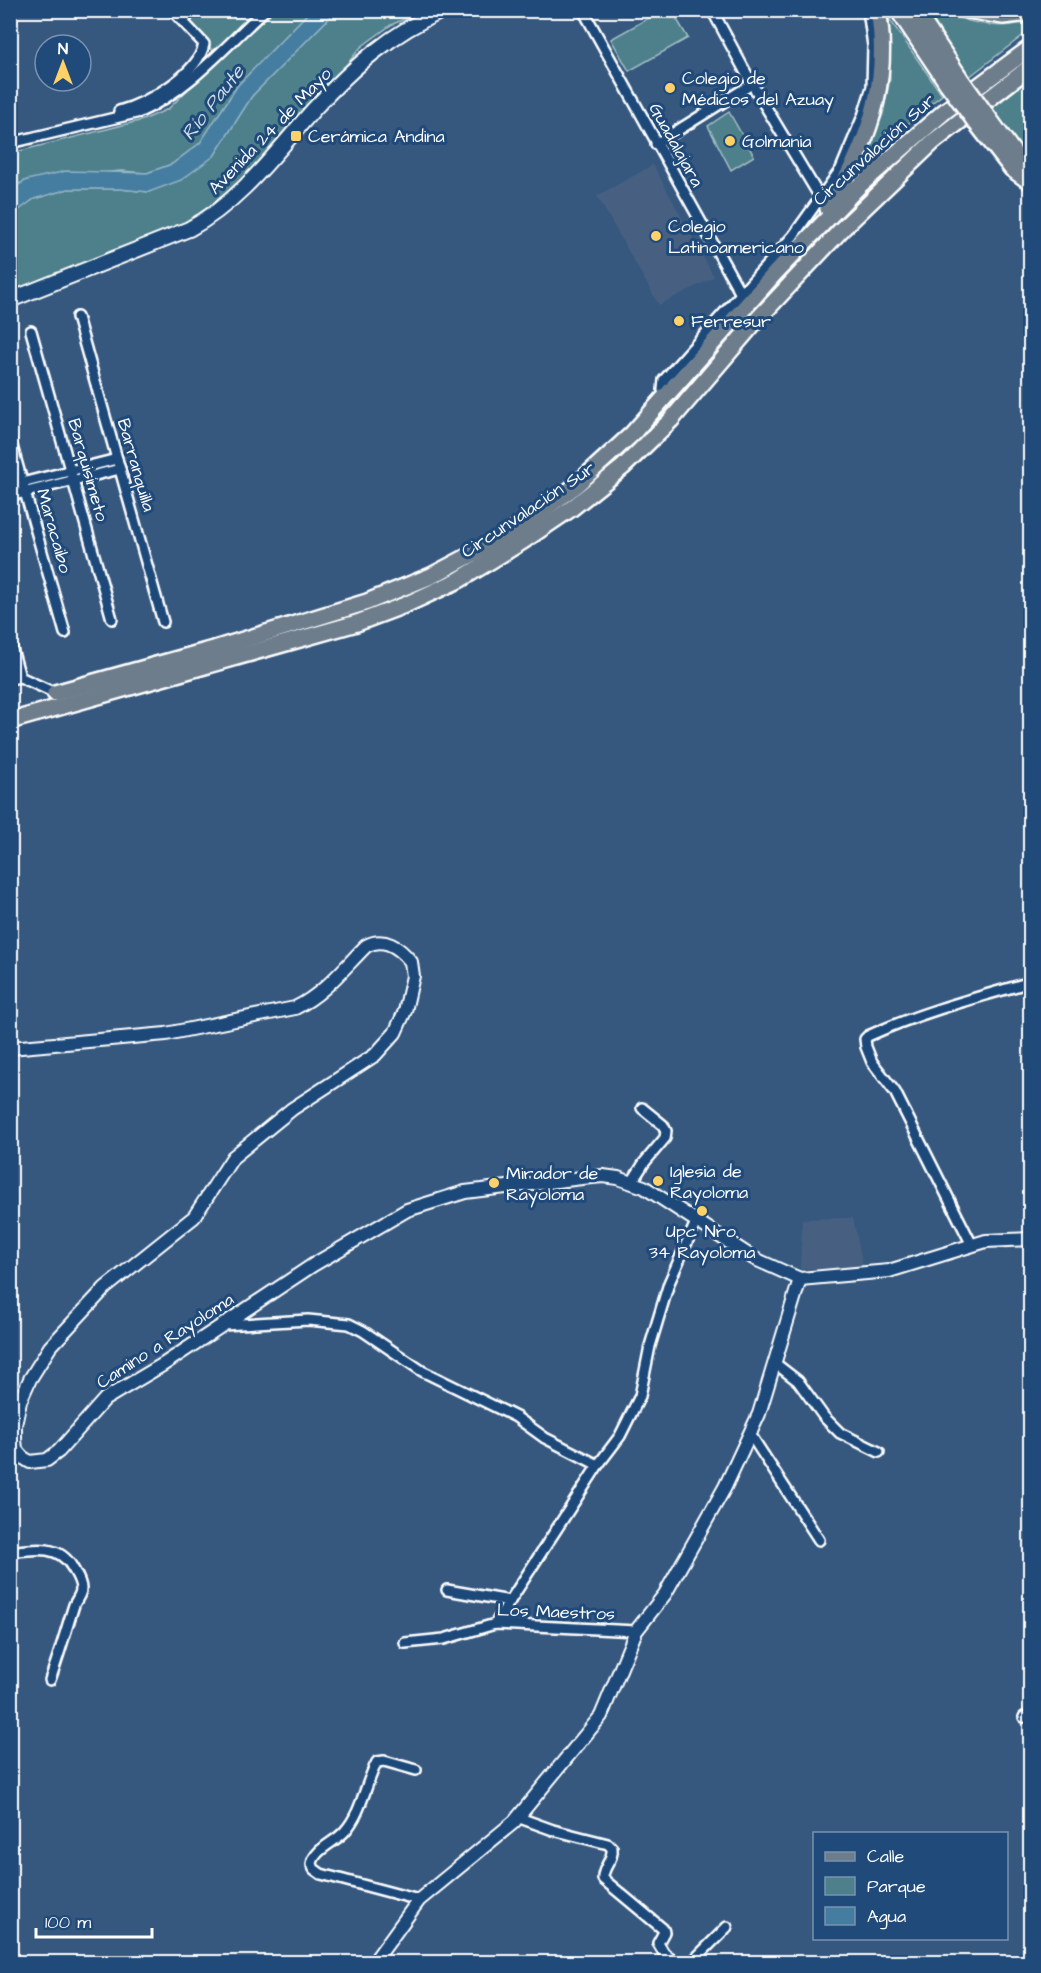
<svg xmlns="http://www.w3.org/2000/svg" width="1041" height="1973" font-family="'Architects Daughter',sans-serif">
<rect width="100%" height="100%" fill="#36587f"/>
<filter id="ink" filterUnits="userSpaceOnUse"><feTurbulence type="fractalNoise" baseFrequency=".0167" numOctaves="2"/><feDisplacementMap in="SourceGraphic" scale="12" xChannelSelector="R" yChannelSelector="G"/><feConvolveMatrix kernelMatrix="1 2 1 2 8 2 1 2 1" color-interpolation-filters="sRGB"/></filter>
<g filter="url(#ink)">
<g fill="#466182">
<path d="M653,165L714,277L659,305L597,196Z"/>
<path d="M853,1218L863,1267L800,1269L802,1219Z"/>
</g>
<g fill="#4e808b" stroke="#a6c0c5" stroke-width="1.5">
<path d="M663,10L672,11L688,38L629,71L611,39Z"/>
<path d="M194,11H264L216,54L185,21Z"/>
<path d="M272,11H310L238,85L200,143L172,164L147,173L121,171L27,180L11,188V153L143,120L168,109L218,60Z"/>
<path d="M336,11H422L391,25L361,47L319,98L258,164L202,217L11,294L10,216L34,199L68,189H120L149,192L214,156L252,96Z"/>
<path d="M884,11L942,95L924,109L861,167L883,114L890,79Z"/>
<path d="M922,11C942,10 958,20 978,23C995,27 1014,26 1030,21V30L969,77Z"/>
<path d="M1030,79V161L1007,135L990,106Z"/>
<path d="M729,112L754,156L731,170L708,126Z"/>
</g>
<path fill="#457da0" stroke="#8fb1c6" stroke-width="1.5" d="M310,11H336L252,96L214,156L181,180L149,192L120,189H68L34,199L11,216V189L27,180L66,171L147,173L172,164L200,143L238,85Z"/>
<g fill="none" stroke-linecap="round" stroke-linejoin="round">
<defs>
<g id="minor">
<path d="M583,10L741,294"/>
<path d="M712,10L752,84L821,199"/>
<path d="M183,21L193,10"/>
<path d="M119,111C147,103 198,75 204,44L172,10"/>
<path d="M10,143L140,112C189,90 225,46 265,10"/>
<path d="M656,144L752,84"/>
<path d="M77,317L163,622"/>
<path d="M31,331L112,619"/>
<path d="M666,397L663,390L664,380L793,236L841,169L863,116L872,87L873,46L868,10"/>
<path d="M10,439L65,633"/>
<path d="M10,486L117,459"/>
<path d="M10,496L120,469"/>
<path d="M10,642L20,677"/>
<path d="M10,679L20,677L55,693"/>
<path d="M632,1182L644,1163L665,1138L666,1131L663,1125L642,1108"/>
<path d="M972,1245L895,1092L872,1062L866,1047L865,1039L868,1036C919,1013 971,999 1024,984"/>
<path d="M223,1325L308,1320L349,1324L363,1331L422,1371L516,1417L545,1438L598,1465"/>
<path d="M776,1364L798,1381L824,1417L840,1433L879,1452"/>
<path d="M750,1434L819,1540"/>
<path d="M10,1552C34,1549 59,1544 72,1567C76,1574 81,1581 81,1589C81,1595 76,1600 74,1605C66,1630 59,1655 50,1680"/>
<path d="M447,1590L510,1601"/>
<path d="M495,1624L598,1465L620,1436L640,1396L650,1346L669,1283L696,1222"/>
<path d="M405,1643L444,1639L495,1624L636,1631"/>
<path d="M1024,1717L1030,1716"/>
<path d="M416,1770L384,1761L377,1762C365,1784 362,1812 345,1831C336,1842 314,1849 312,1864L314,1869L321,1874L419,1900"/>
<path d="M517,1817L553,1830L608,1844L612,1848C614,1860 602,1867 603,1879L663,1929L664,1932L658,1943L664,1953L675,1962"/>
<path d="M692,1962L727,1927"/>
</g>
<g id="tertiary">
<path d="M10,1048L166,1034L295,1008C324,994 343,969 366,946C384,936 400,948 411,962L413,976L405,1011L395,1033L375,1055L292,1109L233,1157L194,1217L105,1288L50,1347L30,1379L20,1401L15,1425V1439L16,1450L22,1457L30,1462L47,1460L59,1451L105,1399L164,1364L313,1265L407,1210L465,1192L582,1178L603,1176L618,1178L644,1187L755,1259L800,1279L889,1271L986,1241L1030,1239"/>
<path d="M374,1962L419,1900L514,1822L601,1716L636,1631L665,1594L725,1487L759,1414L800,1279"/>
</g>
<path id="secondary" d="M10,300L189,229C240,202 276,152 314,109C353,67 391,33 444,10"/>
<g id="primary">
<path d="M898,10L947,83"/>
<path d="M915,10L960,78"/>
</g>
<g id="trunk">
<path d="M967,10L1003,16L1030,13"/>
<path d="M985,113L1016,156L1030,168"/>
<path d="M974,120L1012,169L1030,182"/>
<path d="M828,209C867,148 891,84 878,10"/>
<path d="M55,693L214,649L367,602L431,576L499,540L526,523L574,487L632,434L776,272L860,185L945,111L1030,48"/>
<path d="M10,721L357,623L405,605L459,580L523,541L572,508L623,467L671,420L754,323L843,228L933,142L1030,67"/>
</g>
</defs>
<use href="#minor" stroke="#fff" stroke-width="14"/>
<use href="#tertiary" stroke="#fff" stroke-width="16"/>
<use href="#secondary" stroke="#fff" stroke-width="18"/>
<use href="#primary" stroke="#fff" stroke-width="20"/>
<use href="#trunk" stroke="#fff" stroke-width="20"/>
<use href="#minor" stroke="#1f4a7a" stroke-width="9"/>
<use href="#tertiary" stroke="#1f4a7a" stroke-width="12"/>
<use href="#secondary" stroke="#1f4a7a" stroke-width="14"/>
<use href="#primary" stroke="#6d7d8c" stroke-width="15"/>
<use href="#trunk" stroke="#6d7d8c" stroke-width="15"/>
<defs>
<g id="primary-bridge">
<path d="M960,78L985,113"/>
<path d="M947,83L974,120"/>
</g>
</defs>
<use href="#primary-bridge" stroke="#fff" stroke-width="20" stroke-linecap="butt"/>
<use href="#primary-bridge" stroke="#6d7d8c" stroke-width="15"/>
</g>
</g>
<g fill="#ffd166" stroke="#1f4a7a" stroke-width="2">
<circle cx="670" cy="88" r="6"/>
<rect x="290" y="130" width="12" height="12" rx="3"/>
<circle cx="730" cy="141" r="6"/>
<circle cx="656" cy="236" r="6"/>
<circle cx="679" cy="321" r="6"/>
<circle cx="658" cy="1181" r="6"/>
<circle cx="494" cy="1183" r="6"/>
<circle cx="702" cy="1211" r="6"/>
</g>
<g text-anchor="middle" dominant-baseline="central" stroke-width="6" stroke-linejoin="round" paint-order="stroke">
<g font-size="18" fill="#fff" stroke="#1f4a7a" text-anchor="start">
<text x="682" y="78">Colegio de<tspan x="682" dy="21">Médicos del Azuay</tspan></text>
<text x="308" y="136">Cerámica Andina</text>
<text x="742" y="141">Golmania</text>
<text x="668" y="226">Colegio<tspan x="668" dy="21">Latinoamericano</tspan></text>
<text x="691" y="321">Ferresur</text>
<text x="670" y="1171">Iglesia de<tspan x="670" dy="21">Rayoloma</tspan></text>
<text x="506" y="1173">Mirador de<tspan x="506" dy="21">Rayoloma</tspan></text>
<text x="702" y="1231" text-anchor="middle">Upc Nro.<tspan x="702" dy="21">34 Rayoloma</tspan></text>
</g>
<g font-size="18" fill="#fff" stroke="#1f4a7a">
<text transform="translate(270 131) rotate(-46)">Avenida 24 de Mayo</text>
<text transform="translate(676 145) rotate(61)">Guadalajara</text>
<text transform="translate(874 150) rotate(-42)">Circunvalación Sur</text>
<text transform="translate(136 465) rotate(74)">Barranquilla</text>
<text transform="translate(88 470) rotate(74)">Barquisimeto</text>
<text transform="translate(528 510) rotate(-34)">Circunvalación Sur</text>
<text transform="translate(54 531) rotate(74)">Maracaibo</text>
<text transform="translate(165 1341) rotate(-33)">Camino a Rayoloma</text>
<text transform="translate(556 1612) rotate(2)">Los Maestros</text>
</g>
<g font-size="20" font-style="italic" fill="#d0dee7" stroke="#1f4a7a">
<text transform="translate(213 103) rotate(-52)">Río Paute</text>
</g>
</g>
<rect width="1041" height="1973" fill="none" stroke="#1f4a7a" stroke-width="36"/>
<rect x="18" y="18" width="1005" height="1937" fill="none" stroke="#fff" stroke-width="2" filter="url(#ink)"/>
<rect x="813" y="1832" width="195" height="108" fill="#1f4a7a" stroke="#7992af" stroke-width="1.5"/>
<rect x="825" y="1852" width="30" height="9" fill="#6d7d8c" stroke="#7992af" stroke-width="1.5"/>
<text x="867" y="1862" font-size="18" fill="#ffffff">Calle</text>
<rect x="825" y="1877" width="30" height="18" fill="#4e808b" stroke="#7992af" stroke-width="1.5"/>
<text x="867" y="1892" font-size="18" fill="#ffffff">Parque</text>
<rect x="825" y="1907" width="30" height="18" fill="#457da0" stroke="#7992af" stroke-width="1.5"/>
<text x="867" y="1922" font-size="18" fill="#ffffff">Agua</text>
<g transform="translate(63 63)"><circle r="28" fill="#1f4a7a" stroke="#7992af" stroke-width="1.5"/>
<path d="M0-4.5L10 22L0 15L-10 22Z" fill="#ffd166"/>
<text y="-9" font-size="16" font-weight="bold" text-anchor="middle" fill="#ffffff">N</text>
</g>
<path d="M36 1928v9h116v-9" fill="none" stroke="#ffffff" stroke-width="3"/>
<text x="45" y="1928" font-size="18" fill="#ffffff" stroke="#1f4a7a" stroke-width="4.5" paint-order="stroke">100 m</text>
</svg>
